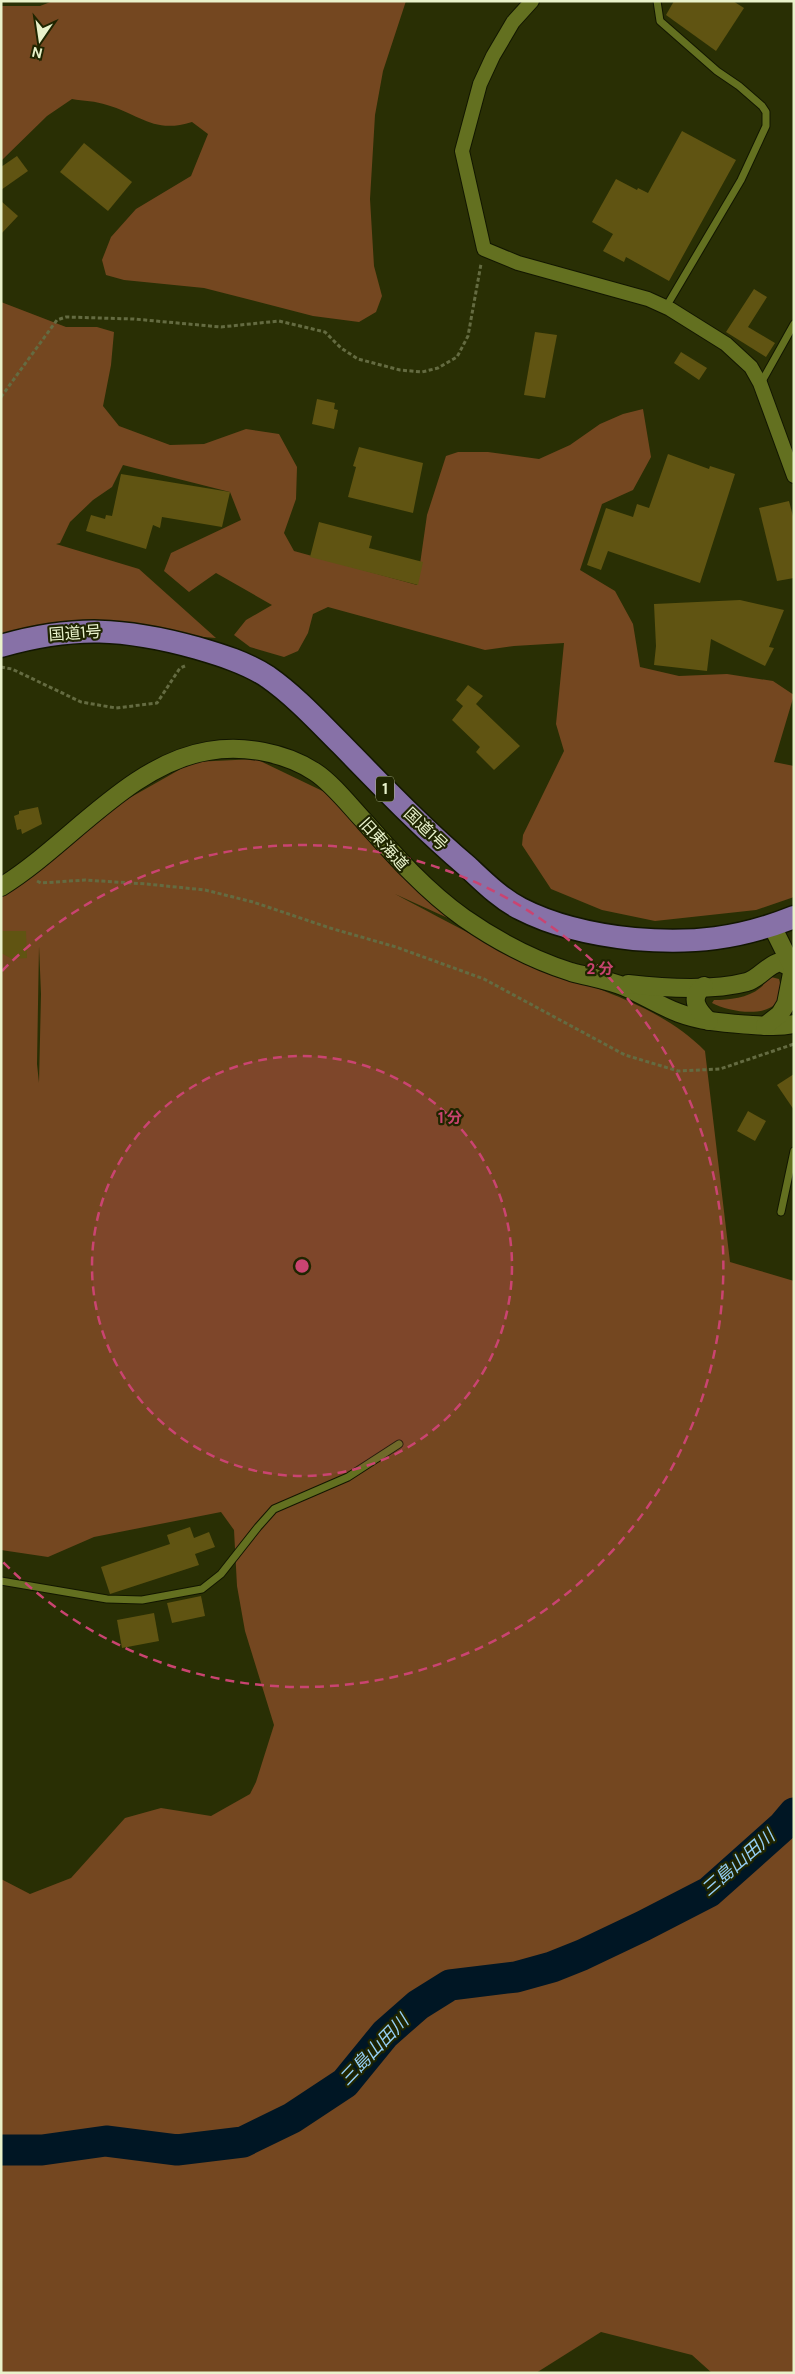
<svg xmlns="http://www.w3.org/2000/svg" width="795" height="2374" font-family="'DM Sans','Noto Sans JP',sans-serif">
<rect width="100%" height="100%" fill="#292f04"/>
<g fill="#744720" fill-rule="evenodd">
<path d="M53,1H406L383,71L375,115L370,199L374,266L382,296L376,312L359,322L313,316L204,288L124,280L106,275L102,260L111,237L136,209L191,176L208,134L192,122C154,134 141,115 107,105C96,101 83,101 72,99L47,116L1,161V6H40Z"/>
<path d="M1,302L66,327H97L114,332L111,365L103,406L119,426L170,445L204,444L246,429L279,434L297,467L296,499L284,533L294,551L417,585L427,515L446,456L458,452H488L539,459L570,445L600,424L623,414L643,409L651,457L633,490L602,504L580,570L615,591L633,624L640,667L679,676L727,674L773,681L794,695L774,762L794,766V897L756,910L655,921L602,910L551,889L522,845L523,835L564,751L556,724L564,643L514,646L485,650L328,607L313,614L308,633L298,651L284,657L250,647L234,635L246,620L272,605L216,573L189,592L164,571L171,553L241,520L230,492L123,465L112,487L93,500L70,522L60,543L56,544L139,569L216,638L56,625L1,641Z"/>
<path d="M256,759L335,797L472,929L395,894C437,916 478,939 520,958C582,986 656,1001 705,1051L730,1262L794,1281V2373H712L692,2355L601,2332L536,2373H1V1879L30,1894L71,1878L125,1818L161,1808L211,1816L250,1794L256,1782L274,1725L245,1631L237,1586L234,1530L221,1512L94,1537L48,1557L1,1550V886L80,826L193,762ZM39,946L41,994L39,1083L37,1064Z"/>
<path d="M771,977L779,979C791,1021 735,1015 712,1003L714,1000C729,1000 748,998 760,988C764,985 766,980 771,977Z"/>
</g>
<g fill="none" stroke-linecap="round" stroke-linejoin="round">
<path stroke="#001624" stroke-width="31" d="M1,2150H42L106,2141L177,2150L243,2142L292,2118L345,2083L385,2034L418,2005L450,1985L516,1977L552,1967L582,1955L643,1926L709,1892L783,1826L794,1813"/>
</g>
<g fill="#605412">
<path d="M674,1H733L744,8L716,51L666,15Z"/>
<path d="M682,131L736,160L669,281L626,257L624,262L603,251L613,234L592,222L616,179L637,190L638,188L648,193Z"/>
<path d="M84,143L132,182L108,211L60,172Z"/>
<path d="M17,156L28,171L1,190V167Z"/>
<path d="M1,201L18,216L1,234Z"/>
<path d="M754,289L767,297L748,327L775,343L766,357L726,332Z"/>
<path d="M535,332L557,335L545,398L524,395Z"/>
<path d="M681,352L707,368L699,380L674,363Z"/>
<path d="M317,399L335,403L334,409L338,410L334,429L312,424Z"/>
<path d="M359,447L423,463L413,513L348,497L356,467L353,466Z"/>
<path d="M668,454L709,469L710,466L735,474L700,583L608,551L601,570L587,565L606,508L633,517L637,504L649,508Z"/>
<path d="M121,474L230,492L222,527L162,517L160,528L153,525L146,549L86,531L91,515L105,519L106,515L112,516Z"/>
<path d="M789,501L794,520V578L777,581L759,508Z"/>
<path d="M319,522L372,536L369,548L423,562L418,585L310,557Z"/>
<path d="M740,600L784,610L769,647L774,648L765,666L711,639L707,671L654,665L656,646L654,604Z"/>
<path d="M468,685L483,696L476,704L520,746L494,770L476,752L480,747L452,720L463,706L456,700Z"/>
<path d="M38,807L42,824L22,834L21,829L17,830L14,816L19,814V811Z"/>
<path d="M1,931H26L27,958L12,959L1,953Z"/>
<path d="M794,1074V1110L777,1085Z"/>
<path d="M748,1111L766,1121L755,1141L737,1131Z"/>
<path d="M190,1527L194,1538L209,1532L215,1547L195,1554L199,1565L110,1594L101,1567L170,1544L167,1535Z"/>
<path d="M201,1596L205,1616L172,1623L167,1603Z"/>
<path d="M154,1613L159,1641L122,1648L117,1620Z"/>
</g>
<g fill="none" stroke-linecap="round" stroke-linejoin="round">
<defs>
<g id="service">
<path d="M657,1L660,21L717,71L739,86L762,106L766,112V126L741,180L666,307"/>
<path d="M761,383L794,324"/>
<path d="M781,1212L794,1151"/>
<path d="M1,1581L107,1599L142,1600L202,1589L221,1574L258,1527L274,1509L348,1477L399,1444"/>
</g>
<path id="minor" d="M532,1L513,22L493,56L480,84L462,151L484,249L518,263L648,299L670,309L726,344L751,367L760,383L794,476"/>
<g id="tertiary">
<path d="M1,887C68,846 129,764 208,751C243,745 285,752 315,772C332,783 350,806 364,821C395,856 426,891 464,918C497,941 533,960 571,972C589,977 608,980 625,987C643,995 660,1006 679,1013C703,1022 727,1023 752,1025C766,1026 780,1027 794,1024"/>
<path d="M628,984C664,988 713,991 747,982C760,978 767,965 780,962L794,969"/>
<path d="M704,986C688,998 698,1011 709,1021"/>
<path d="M765,1026L780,1014L786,1004L793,968L772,926"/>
</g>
<path id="trunk" d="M1,646C74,625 125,628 197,648C221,655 247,663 268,677C295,696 318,721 341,744C382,786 423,829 468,867C484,882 501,899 521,909C556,927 596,935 634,939C693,944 739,939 794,917"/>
</defs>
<use href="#service" stroke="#121601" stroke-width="9"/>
<use href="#minor" stroke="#121601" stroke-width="16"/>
<use href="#tertiary" stroke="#121601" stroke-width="20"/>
<use href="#trunk" stroke="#121601" stroke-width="25"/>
<g stroke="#646b41" stroke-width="3" stroke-dasharray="4 2.5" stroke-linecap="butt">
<path d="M1,397L57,320L66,317L134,319L221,327L279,321L325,332L341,348L358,359L400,370L422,372L438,368L457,357L468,336L481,264"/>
<path d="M1,667L12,669L81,702L116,708L157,703L180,668L185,666"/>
<path d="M37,881L41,883L85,880L147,884L205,890L253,902L330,928L396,947L484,979L625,1055L678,1071L720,1069L794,1044"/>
</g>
<use href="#service" stroke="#637020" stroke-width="7"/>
<use href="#minor" stroke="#637020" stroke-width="14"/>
<use href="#tertiary" stroke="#637020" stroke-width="18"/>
<use href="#trunk" stroke="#8771a7" stroke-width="22"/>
</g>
<circle cx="302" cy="1266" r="210" fill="#ca4471" fill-opacity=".12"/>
<g fill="none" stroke="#ca4471" stroke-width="2.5" stroke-dasharray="9 6">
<circle cx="302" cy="1266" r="210"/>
<path d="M2 971A421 421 0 1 1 2 1561"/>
</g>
<g text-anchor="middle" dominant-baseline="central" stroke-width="4.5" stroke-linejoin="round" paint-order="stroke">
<rect fill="#1f2500" stroke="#acb48e" stroke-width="1" x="376" y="776.5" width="18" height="25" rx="4"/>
<g font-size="15" font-weight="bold" fill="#e9f2cb">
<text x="385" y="789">1</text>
</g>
<g font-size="16" fill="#e9f2cb" stroke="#1f2500">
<text transform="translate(75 633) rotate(-4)">国道1号</text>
<text transform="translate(426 829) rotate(44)">国道1号</text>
<text transform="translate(384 844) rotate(48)">旧東海道</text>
</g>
<g font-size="18" font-style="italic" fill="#96cff5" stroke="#1f2500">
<text transform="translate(738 1863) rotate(-41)">三島山田川</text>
<text transform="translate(374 2050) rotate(-46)">三島山田川</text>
</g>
</g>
<circle cx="302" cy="1266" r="8" fill="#ca4471" stroke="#1f2500" stroke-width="2.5"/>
<g font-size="15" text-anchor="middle" font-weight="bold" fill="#ca4471" stroke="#1f2500" stroke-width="4.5" stroke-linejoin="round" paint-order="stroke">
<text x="600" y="974">2 分</text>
<text x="450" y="1123">1 分</text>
</g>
<rect width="795" height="2374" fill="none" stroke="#e9f2cb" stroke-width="5"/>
<g transform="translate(40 40) rotate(193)" stroke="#1f2500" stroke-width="4" paint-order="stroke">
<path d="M0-4L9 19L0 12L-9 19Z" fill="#e9f2cb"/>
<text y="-8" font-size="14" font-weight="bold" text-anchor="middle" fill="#e9f2cb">N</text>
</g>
</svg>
